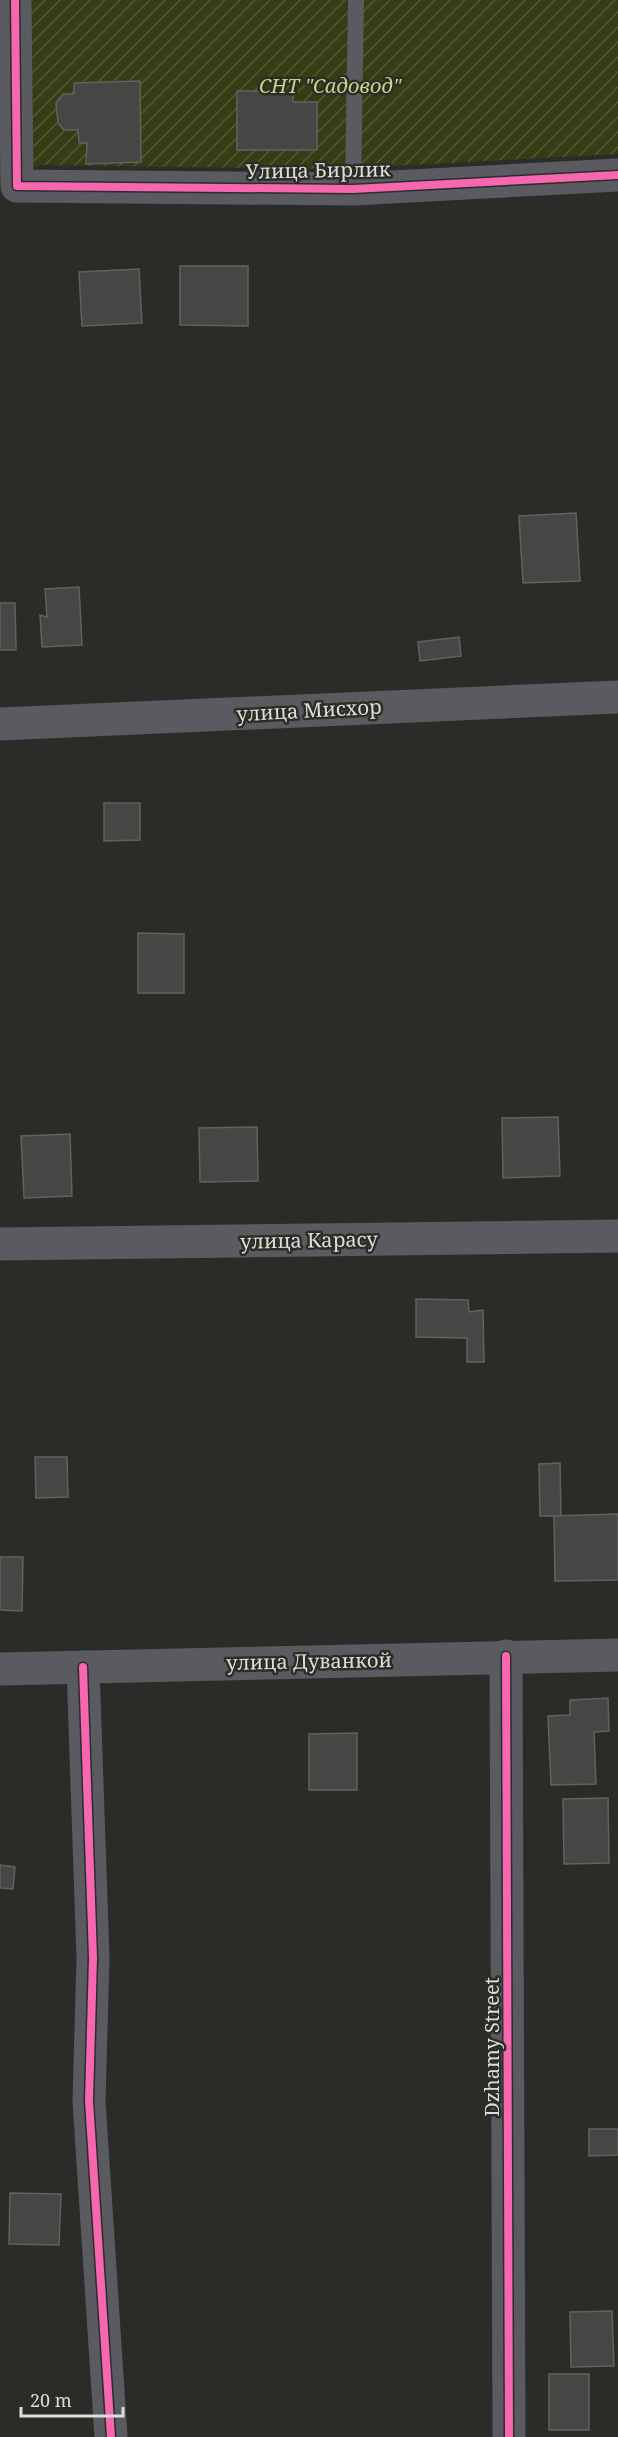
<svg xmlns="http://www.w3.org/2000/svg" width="618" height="2437" font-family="'Noto Serif',serif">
<defs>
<pattern id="garden-furrows" width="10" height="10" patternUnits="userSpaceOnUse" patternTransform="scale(1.5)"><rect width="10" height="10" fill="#353d15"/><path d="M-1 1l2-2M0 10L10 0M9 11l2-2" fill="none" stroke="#525936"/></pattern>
</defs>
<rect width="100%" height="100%" fill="#2b2c28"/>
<path fill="url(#garden-furrows)" d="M0,0H618V154L333,169L41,165L0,180Z"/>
<g fill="#464644" stroke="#616260" stroke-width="1.5">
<path d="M140,81L141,162L86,164L87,143H79L78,130H64L58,123L56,103L63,94H74V83Z"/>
<path d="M237,91H293V102H317V150H237Z"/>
<path d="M180,266H248V326L180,325Z"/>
<path d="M139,269L142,323L82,326L79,272Z"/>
<path d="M576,513L580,581L523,583L519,516Z"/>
<path d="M79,587L82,645L42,647L40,615L47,617L45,589Z"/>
<path d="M0,603H15L16,650H0Z"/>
<path d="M459,637L461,656L420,661L418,642Z"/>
<path d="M104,803H140V840L104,841Z"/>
<path d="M138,933L184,934V993H138Z"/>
<path d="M558,1117L560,1176L503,1178L502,1118Z"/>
<path d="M257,1127L258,1181L200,1182L199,1128Z"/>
<path d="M70,1134L72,1196L24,1198L21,1136Z"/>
<path d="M416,1299L468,1300L469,1312L483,1310L484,1362H467V1338L416,1337Z"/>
<path d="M35,1457H67L68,1497L36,1498Z"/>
<path d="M560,1463L561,1516H540L539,1464Z"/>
<path d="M618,1514V1580L555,1581L554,1516Z"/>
<path d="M0,1557H23L22,1611L0,1610Z"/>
<path d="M608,1698L609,1731L594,1732L596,1784L551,1785L548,1716L570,1715V1700Z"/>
<path d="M357,1733V1790H309V1734Z"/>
<path d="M608,1798L609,1863L564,1864L563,1799Z"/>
<path d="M0,1865L15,1867L13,1889L0,1888Z"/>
<path d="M589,2129H618V2155L589,2156Z"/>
<path d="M10,2193L61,2194L59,2245L9,2244Z"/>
<path d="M612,2311L614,2366L571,2367L570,2312Z"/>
<rect x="549" y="2374" width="40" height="56"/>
</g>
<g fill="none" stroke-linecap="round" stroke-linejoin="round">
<path stroke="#595b61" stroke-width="16" d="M353,189L356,0"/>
<g stroke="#595b61" stroke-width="33">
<path d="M15,0L17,186L353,189L618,175"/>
<path d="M0,724L618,697"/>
<path d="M0,1244L618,1236"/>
<path d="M506,1656L509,2437"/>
<path d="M83,1667L93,1958L89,2101L111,2437"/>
<path d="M0,1669L618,1655"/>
</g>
<defs>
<g id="cycleway">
<path d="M15,0L17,186L353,189L618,175"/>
<path d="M506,1656L509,2437"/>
<path d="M83,1667L93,1958L89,2101L111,2437"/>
</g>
</defs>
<use href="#cycleway" stroke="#2c2d27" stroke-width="11"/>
<use href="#cycleway" stroke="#f766af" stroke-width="8"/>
</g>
<g text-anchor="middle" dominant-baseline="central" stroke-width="5" stroke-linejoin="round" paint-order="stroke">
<g font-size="20" font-style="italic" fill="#c3d684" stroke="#2c2d27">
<text x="330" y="85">СНТ "Садовод"</text>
</g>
<g font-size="20" fill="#ddded9" stroke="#2c2d27">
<text transform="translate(318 170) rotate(-1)">Улица Бирлик</text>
<text transform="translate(309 710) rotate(-3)">улица Мисхор</text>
<text transform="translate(309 1240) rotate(-1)">улица Карасу</text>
<text transform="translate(309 1661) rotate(-1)">улица Дуванкой</text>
<text transform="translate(491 2047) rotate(-90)">Dzhamy Street</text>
</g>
</g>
<path d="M21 2407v9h102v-9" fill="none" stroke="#ddded9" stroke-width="3"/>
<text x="30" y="2407" font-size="18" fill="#ddded9" stroke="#2c2d27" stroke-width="4.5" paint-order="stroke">20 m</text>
</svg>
